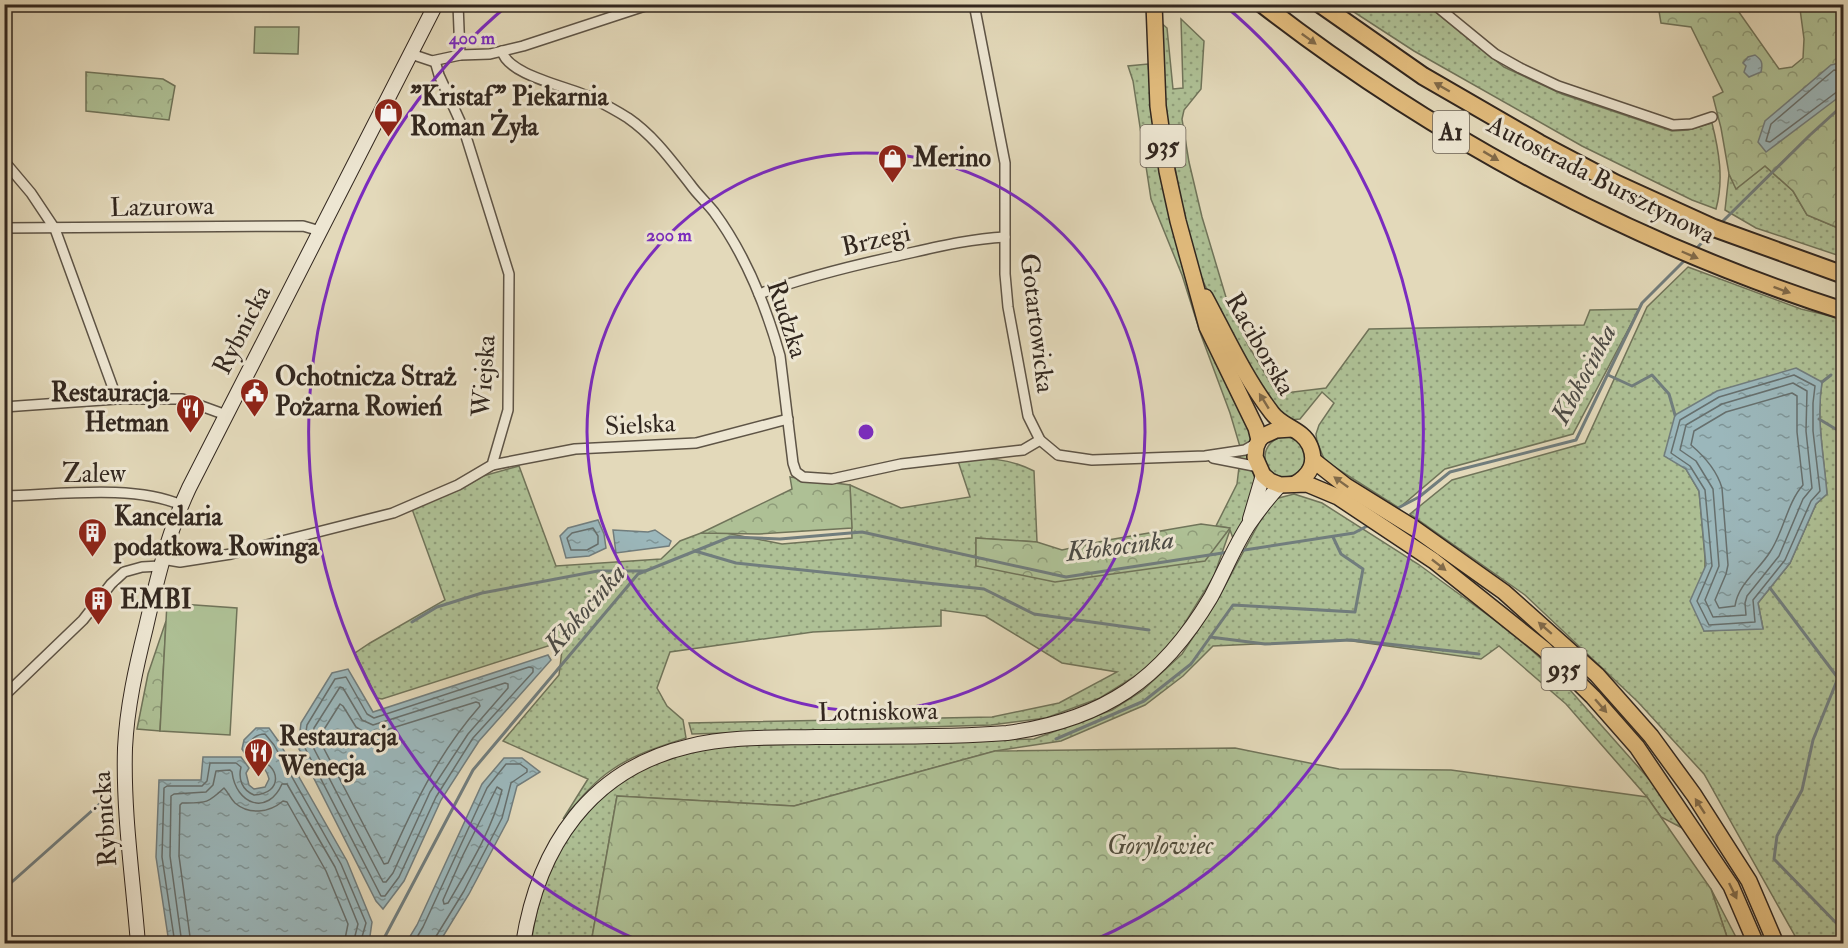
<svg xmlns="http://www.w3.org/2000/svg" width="1848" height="948" font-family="'IM FELL Double Pica',serif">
<defs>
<pattern id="grass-dots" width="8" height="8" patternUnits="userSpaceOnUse" patternTransform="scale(1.5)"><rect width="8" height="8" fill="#aec095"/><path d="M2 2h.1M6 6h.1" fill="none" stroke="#8e9c79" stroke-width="1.8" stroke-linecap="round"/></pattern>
<pattern id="forest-crowns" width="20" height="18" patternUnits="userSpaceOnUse" patternTransform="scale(1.5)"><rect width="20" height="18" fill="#aec095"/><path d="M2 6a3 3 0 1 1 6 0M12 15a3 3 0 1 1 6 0" fill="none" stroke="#8e9c79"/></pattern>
<pattern id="water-ripples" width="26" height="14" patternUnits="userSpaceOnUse" patternTransform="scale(1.5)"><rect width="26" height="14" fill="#9bb7bb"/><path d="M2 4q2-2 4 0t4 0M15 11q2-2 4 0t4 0" fill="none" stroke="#7f9597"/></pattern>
</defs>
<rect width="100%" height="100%" fill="#e3d9ba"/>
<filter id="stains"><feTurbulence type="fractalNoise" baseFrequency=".00333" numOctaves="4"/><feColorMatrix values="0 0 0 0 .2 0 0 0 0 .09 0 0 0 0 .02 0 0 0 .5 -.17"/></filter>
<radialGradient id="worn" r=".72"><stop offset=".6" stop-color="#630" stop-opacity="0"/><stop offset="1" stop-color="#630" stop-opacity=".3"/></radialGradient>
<g fill="url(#grass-dots)" stroke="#70745a" stroke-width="1.5" fill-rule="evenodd">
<path d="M1343,5H1427L1504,67L1562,94L1672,131L1688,130L1712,123C1719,151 1724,180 1716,209L1692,200L1582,146L1414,51Z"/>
<path d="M1181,19L1204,41L1201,89L1184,110L1182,119L1189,162L1202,217L1228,304L1248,345L1277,394L1326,388L1369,329L1584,325L1590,310L1639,309L1573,434L1445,469L1399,508L1325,461L1317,442L1316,434L1319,425L1334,403L1322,392L1300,419L1289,420L1278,412L1221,320L1198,270L1188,238L1164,108L1158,20L1167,28L1173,89L1183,88Z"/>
<path d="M1148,64L1155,128L1166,193L1252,435L1250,466L1254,475L1256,488L1246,520L1234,541L1230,530L1214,576L1175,639L1145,670L1100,698L1046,718L991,725L692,734L689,723L992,717L1059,703L1117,672L1062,663L985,616L941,610V626L813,632L670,652L657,688L667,706L683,720L686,738C661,746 635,754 613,769C593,782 578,801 563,819L588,779L503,741L559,675L562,650L554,644L382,699L377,698L355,653L370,643L445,600L412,509L461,489L483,476L519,466L556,566L661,559L680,541L701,533H726L782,544L852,538L850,485L901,508L970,497L958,461C989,458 1006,457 1034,471L1037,542L976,538V566L1230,528L1216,526L1237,484L1241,450L1230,413L1201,335L1182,275L1151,199L1133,81L1128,66Z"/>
<path d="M1765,166L1793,191L1807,215L1843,230V257L1756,228L1725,210L1729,174L1736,188Z"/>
<path d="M1688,267L1801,309L1843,319V943H1799L1704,774L1638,702L1525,595L1410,514L1452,480L1585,443L1647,307ZM1822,382C1816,420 1824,456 1827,494L1816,504L1790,563L1758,603L1763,628L1704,631L1705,558L1699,491L1686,469Z"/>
<circle cx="1285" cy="457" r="20"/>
<path d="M1294,494L1322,503L1418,564L1511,632L1547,664L1656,787L1686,830L1661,817L1647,797L1566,704L1499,646L1481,659L1345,640L1213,646L1183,676L1145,705L1061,741L995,751L794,806L617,796L591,943L531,944C539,886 557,842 599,801C610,791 621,779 635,772C660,759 686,753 713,746L1034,739L1112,710L1142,691L1182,654L1215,604L1259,523L1275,499Z"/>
<path d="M1711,889L1739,943H1729Z"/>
</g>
<g fill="url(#forest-crowns)" stroke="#70745a" stroke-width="1.5">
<path d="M1658,5H1734L1779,69L1792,67L1803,58L1804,39L1800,9L1784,7L1782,5H1843V230L1807,215L1793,191L1765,166L1736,189L1729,174L1721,128L1713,97L1723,92L1691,27L1661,23Z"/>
<path d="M86,72L163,79L175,86L169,120L86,111Z"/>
<path d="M790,477L850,485L852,528L759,534L701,533L792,489Z"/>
<path d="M1201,524L1230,528L1205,561L1055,582L976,566V538L1037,542L1062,550L1108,540Z"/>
<path d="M166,621L160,731L137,729L148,674Z"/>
<path d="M1235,748L1339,769L1451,770L1647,797L1711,889L1729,943H591L617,796L794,806L995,751Z"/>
</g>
<g fill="#aec095" stroke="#70745a" stroke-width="1.5">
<path d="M255,27H299L298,54L254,53Z"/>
<path d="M167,603L237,608L230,735L160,731Z"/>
</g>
<g fill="url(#water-ripples)" stroke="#717d7d" stroke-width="1.5">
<path d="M1755,55C1762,60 1763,63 1761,72L1749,77L1744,72L1746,66L1743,63L1748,57Z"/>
<path d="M1839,63L1843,70V94L1766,152L1758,142L1765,121L1831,65Z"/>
<path d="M1796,368L1822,382C1816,420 1824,456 1827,494L1816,504L1790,563L1758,603L1763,629L1704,631L1690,601L1706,565L1699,491L1686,469L1664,456L1675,415L1717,391Z"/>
<path d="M598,520L604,534L606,548L589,556L566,558L560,536L568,528Z"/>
<path d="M613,530L648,532L655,530L671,541L669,546L616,553Z"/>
<path d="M548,655L551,660L479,741L441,800L404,881L383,909L376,901L298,747L301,723L332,673L348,669L373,712Z"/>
<path d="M256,728H269L279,742L347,861L372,922L370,936L364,943H169L156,857L159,780H201L203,757H241L249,768L246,773L249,785L254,789L265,787L269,779C266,768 263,766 252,765L242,749L244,740Z"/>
<path d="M504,758H522L540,772L517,786L508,820L469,894L439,943H406L417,925L482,784Z"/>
</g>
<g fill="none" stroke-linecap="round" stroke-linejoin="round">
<g stroke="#666f6d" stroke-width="1.5">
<path d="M1844,72L1834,70L1771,124L1766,141L1770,142L1838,91L1844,90"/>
<path d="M1794,375L1815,386L1813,403V431L1820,491L1811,501L1785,560L1753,600L1755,622L1709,625L1697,601L1712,566L1705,490L1690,466L1671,453L1680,420L1719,397Z"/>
<path d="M1793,383L1807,391L1806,431L1812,488L1803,499L1779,556L1747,596L1745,603L1746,615L1713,617L1705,600L1719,566L1713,489L1696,461L1680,450L1686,425L1722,404Z"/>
<path d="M1792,393L1797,396V432L1803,485C1787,503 1784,531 1770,552C1759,570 1738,584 1735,606L1719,608L1715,600L1726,574L1728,565L1722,488C1717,471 1704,456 1691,445L1694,431L1726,412Z"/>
<path d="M593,528L598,536V544L587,550H571L567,538L572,533Z"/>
<path d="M529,667L533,668V672L473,738L436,797L399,877L385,896H381L304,746L307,725L335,679L346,677L367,714L374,718Z"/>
<path d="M505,683L508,684V688L468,734L430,792L393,873L386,882H383L312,745L314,728L340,687L343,688L362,720L373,725Z"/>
<path d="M476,702L479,703L480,706C437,755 414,805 388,863L384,864L321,743L323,731L340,704L343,706L356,727L364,732L373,734Z"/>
<path d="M497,787L502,790C492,830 469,867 448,903L444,904L443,900L463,855Z"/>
<path d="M175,944L162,857L164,788L167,786H202L207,781L210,763H236L241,767C238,779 242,790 254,795C283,794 282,765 255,758L248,747C250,739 257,734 265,734L274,745L341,864L366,923L360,944"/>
<path d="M182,944L170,856L171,796L174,794L206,792L213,785L216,771L230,770L232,772C236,805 268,816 282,784H287L335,867L358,924L353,944"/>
<path d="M191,944L179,856L180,805L182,803C206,803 207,804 224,788C228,792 230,798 235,803C249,815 269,813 283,801L287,802L326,871L348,924L344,944"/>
<path d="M413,944L423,927L487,788L506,764H520L527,769V772L511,783L502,818L464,891L435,938V944"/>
</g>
<g stroke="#717d7d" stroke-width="3">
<path d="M1720,224L1810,135L1844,104"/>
<path d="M1695,250L1711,233"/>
<path d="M1608,375L1632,386L1652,375L1669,394L1675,415"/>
<path d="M1822,382L1831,375"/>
<path d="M1819,419L1844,434"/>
<path d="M1396,509L1419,497L1450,472L1576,440L1642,303L1686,259"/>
<path d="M695,551L736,563L984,589L1034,614L1149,630"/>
<path d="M1238,551L1354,533L1369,525"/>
<path d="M1770,588L1844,686"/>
<path d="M412,622L437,607L482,593L598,571H645"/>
<path d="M1210,637L1265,644L1351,640L1479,654"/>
<path d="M1838,678L1813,740L1802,790L1777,836L1774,859L1844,931"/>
<path d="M1056,739L1144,701L1191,664L1233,605L1355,612L1363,569L1341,554L1333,537"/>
<path d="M4,889L104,800"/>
<path d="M381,944L473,770L638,574L730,537L780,539L862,532L1066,577L1229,552"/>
</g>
<defs>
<g id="street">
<path d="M458,4L460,55"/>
<path d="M974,4L1005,163V274L1008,307L1028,416L1040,440L1058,455L1092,460L1205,456L1245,450L1257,443"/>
<path d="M1434,4L1495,54L1520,68L1558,86L1673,125L1691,124L1712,117"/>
<path d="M502,51C508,76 571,87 592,98C604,104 617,111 628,118C654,136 671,160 690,184C697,194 706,202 714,212C745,254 766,306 780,356L793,463L796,472L803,477L832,479L901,464L1023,450L1040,440"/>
<path d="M411,54L432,61L460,55L490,54L523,46L651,4"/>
<path d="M4,161L31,193L55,229L117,399"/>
<path d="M4,228L303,226L320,231"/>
<path d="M759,294C802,278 847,267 892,257C929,249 966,239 1005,237"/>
<path d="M4,407L117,399H182L226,415"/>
<path d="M1213,458L1259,467"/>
<path d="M492,465L575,449L696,443L788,419"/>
<path d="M4,496C58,495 132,484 181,505"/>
<path d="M162,559L180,562L231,554L393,513L458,485L492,465L508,410L509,274L464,130L439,75L435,61"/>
<path d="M4,696L83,620L111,584L124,572L142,567L160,566"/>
</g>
<g id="secondary">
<path d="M1250,519L1263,475"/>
<path d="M138,944C133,879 123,813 125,748C127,707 136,667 146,627C157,579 168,533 189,488L436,4"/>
<path d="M523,944C538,847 590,769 690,746C731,736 775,738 816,737C880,736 944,738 1007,733C1103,720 1162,680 1211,597C1224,573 1234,547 1249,524C1258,511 1269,497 1280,485"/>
</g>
<g id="primary">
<path d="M1154,4L1158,106L1167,171L1178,221L1207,327L1256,428L1259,440"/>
<path d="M1205,297C1226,336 1245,378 1272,413C1282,427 1303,429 1310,446C1317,463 1310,475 1295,484"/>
<path d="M1292,429L1276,430L1263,436L1259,440L1256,447L1255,457L1263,475L1270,481L1280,485L1307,484L1338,497L1434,561L1544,649L1593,697L1637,747L1731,886L1756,944"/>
<path d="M1313,460L1346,486L1414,528L1504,592L1597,675L1651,736L1694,795L1749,881L1776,944"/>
</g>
<g id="highway">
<path d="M1262,4C1436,139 1634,244 1844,311"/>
<path d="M1320,4L1423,76L1539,143L1615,183L1714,228L1844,275"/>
</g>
</defs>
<use href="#street" stroke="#5e5446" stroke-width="12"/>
<use href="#secondary" stroke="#32271f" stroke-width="16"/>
<use href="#primary" stroke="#32271f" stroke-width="18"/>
<use href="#highway" stroke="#32271f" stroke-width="20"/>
<use href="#street" stroke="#ede6d2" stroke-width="9"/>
<use href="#secondary" stroke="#ede6d2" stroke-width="14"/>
<use href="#primary" stroke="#e2bc7d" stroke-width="15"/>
<use href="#highway" stroke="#e2bc7d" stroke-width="16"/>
</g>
<defs><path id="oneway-solid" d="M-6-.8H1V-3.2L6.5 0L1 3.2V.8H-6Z" transform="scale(1.5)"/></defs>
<g fill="#816a49">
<use href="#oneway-solid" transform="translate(1309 39) rotate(36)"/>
<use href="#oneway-solid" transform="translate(1442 87) rotate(-150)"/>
<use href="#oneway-solid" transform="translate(1491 156) rotate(31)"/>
<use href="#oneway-solid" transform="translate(1690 255) rotate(23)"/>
<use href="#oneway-solid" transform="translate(1782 290) rotate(20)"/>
<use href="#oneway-solid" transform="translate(1264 401) rotate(-122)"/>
<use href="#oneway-solid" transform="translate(1341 482) rotate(-144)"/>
<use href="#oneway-solid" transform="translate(1439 565) rotate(38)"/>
<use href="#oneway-solid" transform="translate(1545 628) rotate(-139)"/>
<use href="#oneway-solid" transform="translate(1601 706) rotate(49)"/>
<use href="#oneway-solid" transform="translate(1700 806) rotate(-123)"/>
<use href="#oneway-solid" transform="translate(1733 891) rotate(64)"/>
</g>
<g fill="none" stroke="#7b2cbf" stroke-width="3">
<circle cx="866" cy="432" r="279"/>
<path d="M644 943A557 557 0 0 1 508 5M1224 5A557 557 0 0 1 1088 943"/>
</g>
<defs>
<symbol id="shop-pin" viewBox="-11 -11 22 30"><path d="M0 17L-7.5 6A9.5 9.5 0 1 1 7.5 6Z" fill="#8f2418" stroke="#ede6d2"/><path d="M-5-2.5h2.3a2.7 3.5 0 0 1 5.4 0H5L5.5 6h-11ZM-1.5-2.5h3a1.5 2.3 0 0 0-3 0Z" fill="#fff"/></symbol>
<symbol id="civic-pin" viewBox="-11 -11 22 30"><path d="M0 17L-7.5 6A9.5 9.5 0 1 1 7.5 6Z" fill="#8f2418" stroke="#ede6d2"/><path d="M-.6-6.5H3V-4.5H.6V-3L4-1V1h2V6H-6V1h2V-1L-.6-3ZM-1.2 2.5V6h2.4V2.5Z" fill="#fff"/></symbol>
<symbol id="restaurant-pin" viewBox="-11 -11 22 30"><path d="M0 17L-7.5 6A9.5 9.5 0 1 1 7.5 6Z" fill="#8f2418" stroke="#ede6d2"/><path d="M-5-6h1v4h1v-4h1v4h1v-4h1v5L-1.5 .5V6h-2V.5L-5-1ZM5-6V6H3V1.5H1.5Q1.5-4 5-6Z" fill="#fff"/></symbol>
<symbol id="building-pin" viewBox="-11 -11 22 30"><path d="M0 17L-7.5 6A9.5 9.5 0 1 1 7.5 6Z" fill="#8f2418" stroke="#ede6d2"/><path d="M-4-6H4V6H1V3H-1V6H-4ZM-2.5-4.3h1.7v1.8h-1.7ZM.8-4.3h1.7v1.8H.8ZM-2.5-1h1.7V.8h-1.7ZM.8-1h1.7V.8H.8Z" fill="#fff"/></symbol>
</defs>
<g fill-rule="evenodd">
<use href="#shop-pin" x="372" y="96" width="33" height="45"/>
<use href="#shop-pin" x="876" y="142" width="33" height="45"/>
<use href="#civic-pin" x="238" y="376" width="33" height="45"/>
<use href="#restaurant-pin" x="174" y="392" width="33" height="45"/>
<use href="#building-pin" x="76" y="516" width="33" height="45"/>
<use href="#building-pin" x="82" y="584" width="33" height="45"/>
<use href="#restaurant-pin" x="242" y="736" width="33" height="45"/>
</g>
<g text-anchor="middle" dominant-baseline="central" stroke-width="6" stroke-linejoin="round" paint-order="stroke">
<g fill="#ede6d2" stroke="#6a6055" stroke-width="1.5">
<rect x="1433" y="111" width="36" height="42" rx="4.5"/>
<rect x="1140.5" y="125" width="45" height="42" rx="4.5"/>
<rect x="1541.5" y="648" width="45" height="42" rx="4.5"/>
</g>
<g font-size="24" font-weight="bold" fill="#32271f">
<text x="1451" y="132">A1</text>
<text x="1163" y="146">935</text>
<text x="1564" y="669">935</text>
</g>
<g font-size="26" font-weight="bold" fill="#32271f" stroke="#ede6d2" text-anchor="start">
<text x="410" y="97">"Kristaf" Piekarnia<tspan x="410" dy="30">Roman Żyła</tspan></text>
<text x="913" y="158">Merino</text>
<text x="275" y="377">Ochotnicza Straż<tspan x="275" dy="30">Pożarna Rowień</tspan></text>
<text x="169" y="393" text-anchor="end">Restauracja<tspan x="169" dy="30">Hetman</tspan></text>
<text x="114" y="517">Kancelaria<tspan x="114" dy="30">podatkowa Rowinga</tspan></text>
<text x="120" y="600">EMBI</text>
<text x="279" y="737">Restauracja<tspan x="279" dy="30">Wenecja</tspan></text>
</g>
<g font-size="26" fill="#32271f" stroke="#ede6d2">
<text transform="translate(1601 180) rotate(27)">Autostrada Bursztynowa</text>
<text transform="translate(162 207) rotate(-1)">Lazurowa</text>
<text transform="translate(876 240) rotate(-13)">Brzegi</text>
<text transform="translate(787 319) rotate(72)">Rudzka</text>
<text transform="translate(1037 323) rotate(83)">Gotartowicka</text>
<text transform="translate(242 330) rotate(-63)">Rybnicka</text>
<text transform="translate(1260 344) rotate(60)">Raciborska</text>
<text transform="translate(484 376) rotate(-86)">Wiejska</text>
<text transform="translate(640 425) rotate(-3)">Sielska</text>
<text x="94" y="474">Zalew</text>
<text transform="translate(878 712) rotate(-1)">Lotniskowa</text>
<text transform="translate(105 819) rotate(-94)">Rybnicka</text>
</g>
<g font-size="26" font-style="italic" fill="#514d3c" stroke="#ede6d2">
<text x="1160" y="846">Gorylowiec</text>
</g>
<g font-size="27" font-style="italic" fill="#4c4b46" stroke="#ede6d2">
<text transform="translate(1584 374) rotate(-62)">Kłokocinka</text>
<text transform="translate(1120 546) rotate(-7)">Kłokocinka</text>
<text transform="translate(585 609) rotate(-49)">Kłokocinka</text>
</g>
</g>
<circle cx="866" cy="432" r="9" fill="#7b2cbf" stroke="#ede6d2" stroke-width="3"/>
<g font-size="18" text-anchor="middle" font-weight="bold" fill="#7b2cbf" stroke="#ede6d2" stroke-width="6" stroke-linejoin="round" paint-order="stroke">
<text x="472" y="44">400 m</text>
<text x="669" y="241">200 m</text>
</g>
<rect width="1848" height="948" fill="none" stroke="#e3d9ba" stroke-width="24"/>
<rect x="6" y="6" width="1836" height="936" fill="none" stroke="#32271f" stroke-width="3"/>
<rect x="12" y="12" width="1824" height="924" fill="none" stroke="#32271f" stroke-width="1.5"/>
<rect width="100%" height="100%" filter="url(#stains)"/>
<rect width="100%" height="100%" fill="url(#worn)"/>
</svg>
